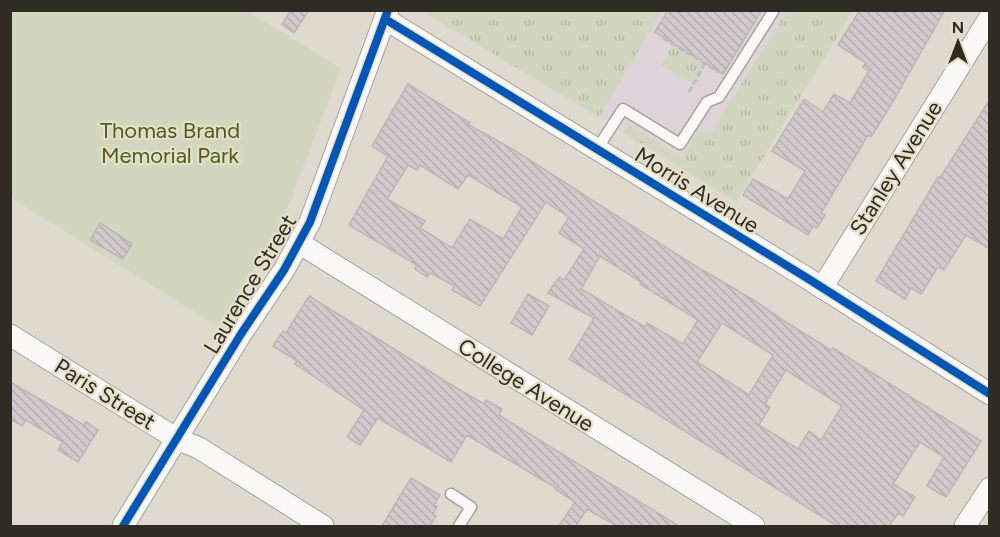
<svg xmlns="http://www.w3.org/2000/svg" width="1000" height="537" font-family="Figtree,sans-serif">
<defs>
<pattern id="grass-tufts" width="24" height="20" patternUnits="userSpaceOnUse" patternTransform="scale(1.5)"><rect width="24" height="20" fill="#d2d6bf"/><path d="M3 7l-1-3M5 7V3M7 7l1-3M15 17l-1-3M17 17v-4M19 17l1-3" fill="none" stroke="#b5b8a4"/></pattern>
<pattern id="building-back-hatch" width="6" height="6" patternUnits="userSpaceOnUse" patternTransform="scale(1.5)"><rect width="6" height="6" fill="#d2cbcd"/><path d="M-1 5l2 2M0 0l6 6M5-1l2 2" fill="none" stroke="#b5aeb0"/></pattern>
</defs>
<rect width="100%" height="100%" fill="#dfdace"/>
<path fill="#ded3d8" d="M422,11H853L736,202Z"/>
<g fill="url(#grass-tufts)">
<path d="M422,11H662L599,117Z"/>
<path d="M787,11H853L736,202L623,132L629,125L682,157L698,132L712,131Z"/>
<path d="M672,45L702,64L691,83L661,65Z"/>
</g>
<path fill="#d2d6bf" d="M10,11H247L341,68L280,228L217,326L11,198Z"/>
<g fill="url(#building-back-hatch)" stroke="#bbb6b4" stroke-width="1.5" fill-rule="evenodd">
<path d="M291,10H309L294,33L282,24Z"/>
<path d="M668,10H762L723,74L655,32Z"/>
<path d="M860,10H945L888,110L871,137L868,135L821,213L825,215L817,228L813,226L808,235L743,195L753,179L788,199L805,171L772,151L804,99L823,112L834,94L850,103L869,71L863,67L866,63L838,45Z"/>
<path d="M408,84L470,123L469,125L514,150L689,262L755,301L789,324L831,350L833,348L981,441L946,497L927,486L944,457L920,442L893,484L915,497L903,516L898,513L889,526H837L569,359L594,318L548,293L559,277L564,280L584,249L559,233L569,217L546,202L480,306L452,290L455,286L430,273L427,277L415,269L417,265L349,225L388,156L372,146ZM408,165L417,170L420,165L458,189L468,175L522,207L503,239L470,219L452,248L420,228L425,221L387,199ZM600,256L641,282L640,284L698,320L683,344L647,323L645,327L581,289ZM722,323L773,355L749,395L697,362ZM786,370L842,406L821,440L809,431L798,449L759,425L770,407L765,404Z"/>
<path d="M990,99V249L966,235L944,270L938,267L921,294L911,288L905,299L876,281L938,177L940,178Z"/>
<path d="M100,223L132,244L123,259L90,240Z"/>
<path d="M528,294L549,306L532,335L511,323Z"/>
<path d="M309,296L458,389L484,404L486,400L502,409L499,415L679,526H617L587,509L576,526H559L575,502L555,489L556,488L467,435L451,462L378,418L360,445L347,437L364,410L295,364L297,361L273,346L283,331L286,333Z"/>
<path d="M10,382L84,425L86,422L98,430L78,462L58,450L63,442L26,420L22,426L10,419Z"/>
<path d="M411,478L440,495L434,505L437,507L433,514L436,516L430,526H382Z"/>
</g>
<g fill="none" stroke-linecap="round" stroke-linejoin="round">
<defs>
<g id="service">
<path d="M597,149L623,109L680,144L707,102L719,97L774,10"/>
<path d="M451,494L471,507L459,526"/>
</g>
<g id="minor">
<path d="M385,19L807,278L990,394"/>
<path d="M299,243L754,526"/>
<path d="M822,288L990,17"/>
<path d="M10,335L177,439L199,448L323,526"/>
<path d="M123,526L241,334L284,270L310,222L388,10"/>
<path d="M965,526L990,488"/>
</g>
</defs>
<use href="#service" stroke="#a6a299" stroke-width="13"/>
<use href="#minor" stroke="#a6a299" stroke-width="23"/>
<g stroke="#bfbebb" stroke-width="3" stroke-dasharray="6 3" stroke-linecap="butt">
<path d="M663,38L719,72"/>
<path d="M689,92L705,63"/>
</g>
<use href="#service" stroke="#faf9f8" stroke-width="10"/>
<use href="#minor" stroke="#faf9f8" stroke-width="21"/>
<defs>
<g id="cycleway">
<path d="M385,19L807,278L990,394"/>
<path d="M123,526L241,334L284,270L310,222L388,10"/>
</g>
</defs>
<use href="#cycleway" stroke="#e5dec8" stroke-width="11"/>
<use href="#cycleway" stroke="#0057b8" stroke-width="8"/>
</g>
<g text-anchor="middle" dominant-baseline="central" stroke-width="4.5" stroke-linejoin="round" paint-order="stroke">
<g font-size="22" fill="#4d5e1d" stroke="#e5dec8">
<text x="170" y="130">Thomas Brand<tspan x="170" dy="25">Memorial Park</tspan></text>
</g>
<g font-size="22" fill="#2f2c24" stroke="#e5dec8">
<text transform="translate(896 168) rotate(-58)">Stanley Avenue</text>
<text transform="translate(697 190) rotate(32)">Morris Avenue</text>
<text transform="translate(250 284) rotate(-59)">Laurence Street</text>
<text transform="translate(526 385) rotate(32)">College Avenue</text>
<text transform="translate(105 394) rotate(32)">Paris Street</text>
</g>
</g>
<rect width="1000" height="537" fill="none" stroke="#2f2c24" stroke-width="24"/>
<g transform="translate(958 42)" stroke="#e5dec8" stroke-width="4.5" paint-order="stroke">
<path d="M0-4.5L10 22L0 15L-10 22Z" fill="#2f2c24"/>
<text y="-9" font-size="16" font-weight="bold" text-anchor="middle" fill="#2f2c24">N</text>
</g>
</svg>
